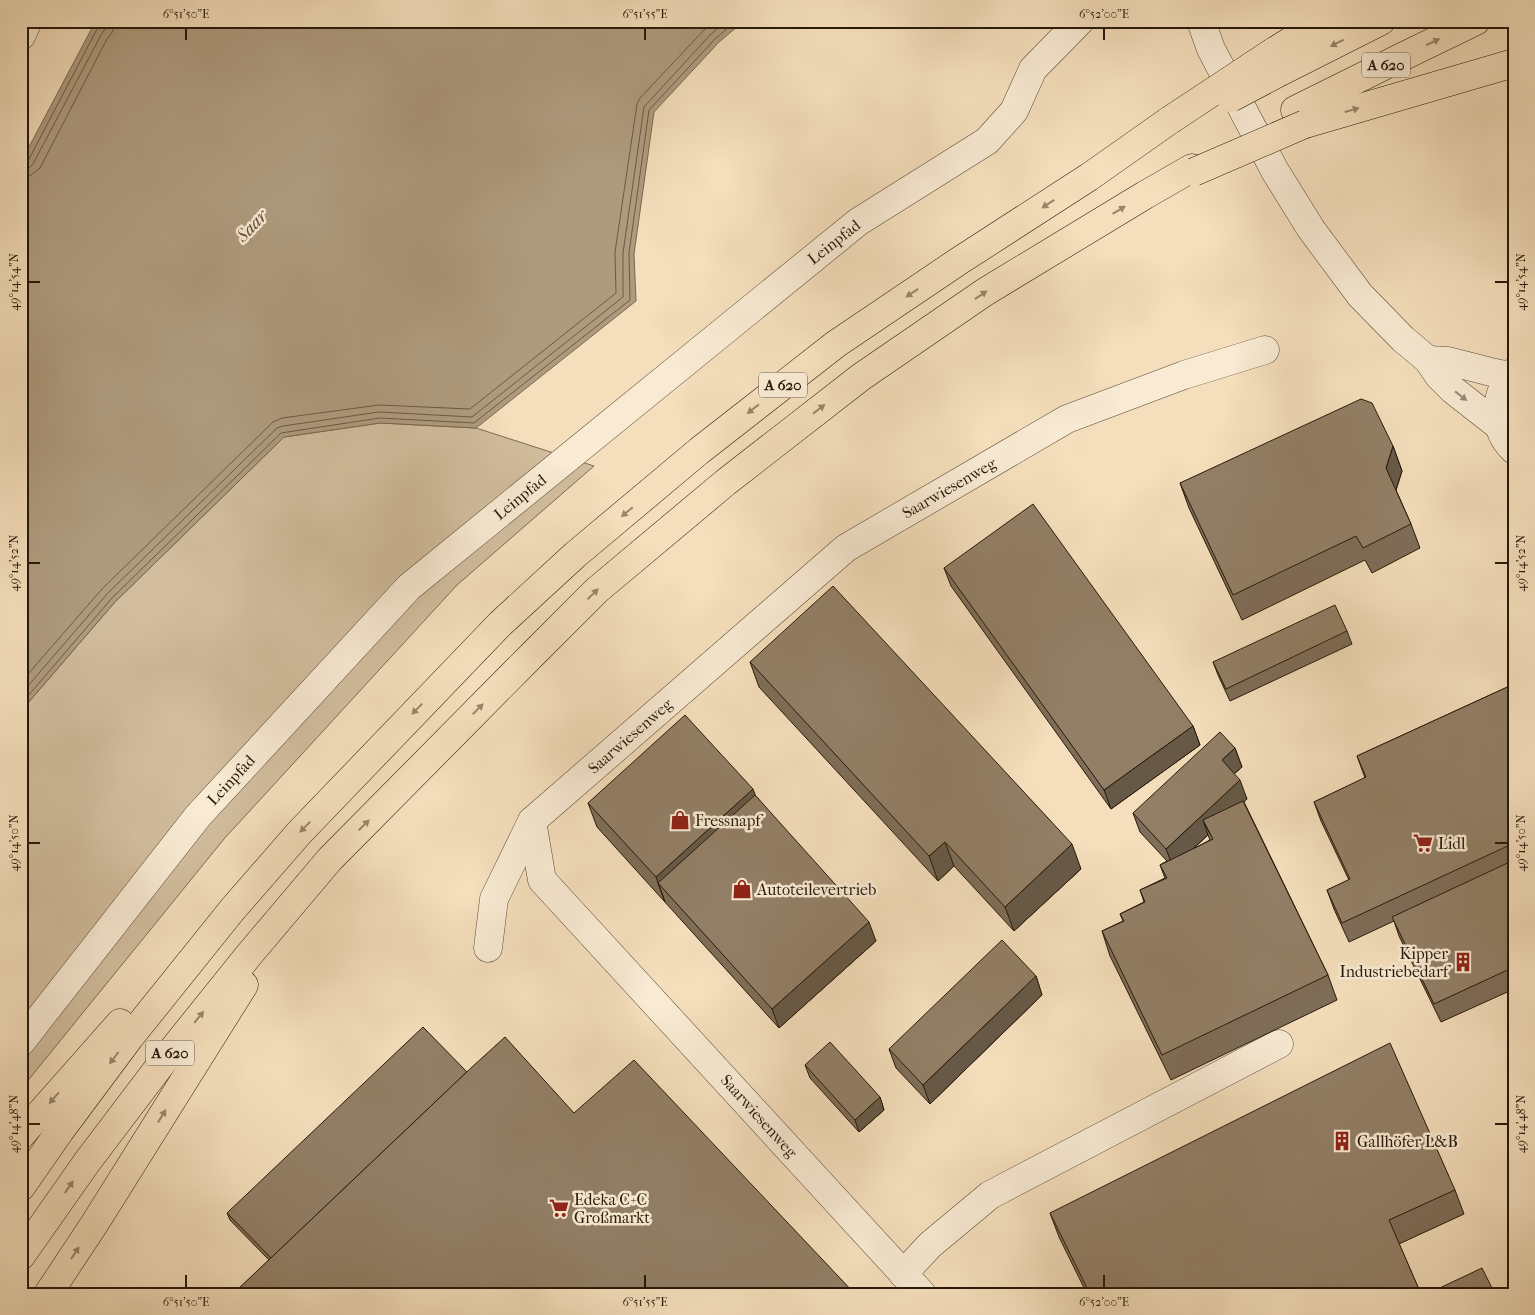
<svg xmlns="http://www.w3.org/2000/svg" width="1535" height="1315" font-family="'IM FELL French Canon',serif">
<rect width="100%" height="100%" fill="#f4debb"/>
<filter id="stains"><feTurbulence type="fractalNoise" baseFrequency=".004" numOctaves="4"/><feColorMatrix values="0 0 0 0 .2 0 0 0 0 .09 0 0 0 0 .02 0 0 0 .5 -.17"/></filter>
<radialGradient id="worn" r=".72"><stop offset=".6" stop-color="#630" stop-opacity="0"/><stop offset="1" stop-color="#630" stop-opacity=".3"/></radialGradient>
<path fill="#d1bd9d" stroke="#7c6b53" d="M380,423L476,428L594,466L457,585L224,839L21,1089V711L115,602L284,437Z"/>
<path fill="#ae9b7e" stroke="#78674f" d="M98,21H744L719,42L654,112L634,254L636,301L476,428L380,423L284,437L115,602L21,711V162L92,28Z"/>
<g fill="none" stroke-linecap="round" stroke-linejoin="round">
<g stroke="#6a5a44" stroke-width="1">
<path d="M21,164L25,163L28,161L96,31L100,26L101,21"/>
<path d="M21,170L28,169L33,164L101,35L106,28L107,21"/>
<path d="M21,177L31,175L40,168L107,39L113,31L115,21"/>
<path d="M21,682L102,589L273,422L282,418L379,405L470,409L616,293L615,252L637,104L640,98L705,29L715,21"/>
<path d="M21,694L107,594L277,428L283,426L379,412L472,417L623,297V253L644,107L711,34L726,21"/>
<path d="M21,704L112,598L281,433L380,418L474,423L630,300L629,253L649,110L715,39L736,21"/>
</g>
<defs>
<g id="minor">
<path d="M1201,21L1211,49L1275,171L1311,229L1360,295L1403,339L1428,360L1439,376L1453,390L1499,426"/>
<path d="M21,36L28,21"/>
<path d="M1428,360L1448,361L1495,373L1511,376"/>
<path d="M1514,372C1494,394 1491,428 1514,450"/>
<path d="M488,948L494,899L532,821"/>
<path d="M21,1042L198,816L409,587L858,222L987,141L1014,111L1033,69L1080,21"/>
<path d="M903,1274L930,1245L990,1195L1279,1044"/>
<path d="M922,1294L542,880L532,821L846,548L1067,419L1184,375L1265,350"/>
</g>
<g id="highway">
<path d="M1273,52L1323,21"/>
<path d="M1280,72L1381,21"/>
<path d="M1295,110L1406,55L1476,21"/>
<path d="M1305,124L1514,63"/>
<path d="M21,1135L120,1023"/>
<path d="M21,1187L60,1131L130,1037L232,910L299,833L500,624L575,555L699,451L836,344L959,261L1089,177L1170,120"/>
<path d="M21,1256L87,1162L162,1063L248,956L330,859L533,654L597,590L726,482L861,377L985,292L1145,195L1192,168"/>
<path d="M48,1294L95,1223L244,985"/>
</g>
</defs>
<use href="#minor" stroke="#5a4a36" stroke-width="29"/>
<use href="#highway" stroke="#271909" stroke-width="29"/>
<use href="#minor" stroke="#f8ead3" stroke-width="28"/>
<use href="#highway" stroke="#f4debb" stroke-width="28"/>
<defs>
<g id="highway-bridge">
<path d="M1231,98L1280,72"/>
<path d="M1170,120L1273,52"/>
<path d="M1194,172L1305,124"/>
</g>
</defs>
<use href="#highway-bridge" stroke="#271909" stroke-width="29" stroke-linecap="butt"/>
<use href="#highway-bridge" stroke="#f4debb" stroke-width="28"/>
</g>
<g fill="#7e6d58" stroke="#271909" fill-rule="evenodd">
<path d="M1393,446L1402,471L1396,490L1411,524L1420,548L1372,573L1365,560L1242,620L1189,508L1180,483Z"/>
<path d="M944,568L1193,726L1200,745L1111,809L951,586Z"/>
<path d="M1347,631L1352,644L1230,701L1218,675L1213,662Z"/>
<path d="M750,662L1081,869L1014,931L954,866L938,881L759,687Z"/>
<path d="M1514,684V989L1441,1022L1399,936L1394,921L1349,942L1334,909L1327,890L1349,880L1321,821L1314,802L1365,778L1357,756Z"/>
<path d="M1235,748L1242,767L1234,774L1247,799L1244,802L1328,975L1337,1000L1171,1080L1110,956L1102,931L1123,921L1120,914L1144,902L1140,890L1165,878L1160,865L1167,861L1140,832L1133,813ZM1208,835L1210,840L1193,849Z"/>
<path d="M755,795L876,941L779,1028L597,827L588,803Z"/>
<path d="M1036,976L1042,995L930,1104L896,1068L889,1049Z"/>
<path d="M805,1065L880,1097L884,1110L859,1132L810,1078Z"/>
<path d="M467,1072L574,1113L855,1294H236L235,1292L269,1260L230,1220L227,1213Z"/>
<path d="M1455,1190L1464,1214L1399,1244L1421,1294H1087L1059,1237L1050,1213Z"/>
</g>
<g fill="#665947" stroke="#271909">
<path d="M1393,446L1402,471L1395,493L1386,468Z"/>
<path d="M1193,726L1200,745L1111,809L1104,790Z"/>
<path d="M1235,748L1242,767L1228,779L1222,760Z"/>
<path d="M1240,780L1247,799L1210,834L1203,820L1208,835L1173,867L1166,849Z"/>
<path d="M753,789L762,813L658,883L665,902L656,877Z"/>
<path d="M945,842L954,866L938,881L929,856Z"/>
<path d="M1072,844L1081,869L1014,931L1005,907Z"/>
<path d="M869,922L876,941L779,1028L772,1009Z"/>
<path d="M1036,976L1042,995L930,1104L923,1085Z"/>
<path d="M880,1097L884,1110L859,1132L855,1120Z"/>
</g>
<g fill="#927f66" stroke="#271909">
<path d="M1361,399L1372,403L1393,446L1386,468L1411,524L1363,548L1356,536L1233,595L1180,483Z"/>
<path d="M1033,504L1193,726L1104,790L944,568Z"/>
<path d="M833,586L1072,844L1005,907L945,842L929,856L750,662Z"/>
<path d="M1335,605L1347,631L1226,689L1213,662Z"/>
<path d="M1514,684V843L1342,923L1327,890L1350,879L1314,802L1366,777L1357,756Z"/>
<path d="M685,715L753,789L656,877L588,803Z"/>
<path d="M1220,732L1235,748L1222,760L1240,780L1166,849L1133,813Z"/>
<path d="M755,795L869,922L772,1009L658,883Z"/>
<path d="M1243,801L1328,975L1162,1055L1102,931L1124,921L1120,914L1145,902L1140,890L1167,878L1160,865L1213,839L1203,820Z"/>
<path d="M1514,860V967L1434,1004L1392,917Z"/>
<path d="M1002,940L1036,976L923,1085L889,1049Z"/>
<path d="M423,1027L467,1072L271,1258L227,1213Z"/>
<path d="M505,1037L574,1113L634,1060L855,1294H237L235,1292L472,1067Z"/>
<path d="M830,1042L880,1097L855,1120L805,1065Z"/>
<path d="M1390,1043L1455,1190L1389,1220L1421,1294H1090L1050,1213Z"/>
<path d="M1482,1268L1495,1294H1427Z"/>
</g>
<defs><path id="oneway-solid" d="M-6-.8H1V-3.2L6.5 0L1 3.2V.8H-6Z" transform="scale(1.25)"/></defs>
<g fill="#98856b">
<use href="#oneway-solid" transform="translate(1433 42) rotate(-25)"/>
<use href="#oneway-solid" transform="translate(1337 43) rotate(153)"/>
<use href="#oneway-solid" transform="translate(1352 110) rotate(-16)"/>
<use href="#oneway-solid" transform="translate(1048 204) rotate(147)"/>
<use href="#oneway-solid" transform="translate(1119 210) rotate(-31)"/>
<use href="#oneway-solid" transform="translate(912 293) rotate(146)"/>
<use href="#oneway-solid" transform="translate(981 295) rotate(-34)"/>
<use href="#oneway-solid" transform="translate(753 409) rotate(142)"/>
<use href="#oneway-solid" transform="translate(819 409) rotate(-38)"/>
<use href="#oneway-solid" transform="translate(627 512) rotate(140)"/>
<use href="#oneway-solid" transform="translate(593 594) rotate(-44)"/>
<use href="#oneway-solid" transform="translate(417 709) rotate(134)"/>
<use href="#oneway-solid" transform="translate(478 709) rotate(-45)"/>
<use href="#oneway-solid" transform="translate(364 825) rotate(-45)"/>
<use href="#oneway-solid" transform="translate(305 827) rotate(134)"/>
<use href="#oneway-solid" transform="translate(199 1017) rotate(-51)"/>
<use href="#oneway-solid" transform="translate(114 1058) rotate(127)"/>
<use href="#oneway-solid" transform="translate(54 1098) rotate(131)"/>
<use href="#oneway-solid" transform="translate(162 1116) rotate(-58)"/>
<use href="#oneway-solid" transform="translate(69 1187) rotate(-55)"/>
<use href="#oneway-solid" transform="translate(75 1253) rotate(-57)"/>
</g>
<use fill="#9a8c78" href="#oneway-solid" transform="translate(1461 396) rotate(38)"/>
<path fill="none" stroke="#271909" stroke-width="2" d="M186,28V40M645,28V40M1104,28V40M28,282H40M1495,282H1508M28,563H40M1495,563H1508M28,843H40M1495,843H1508M28,1124H40M1495,1124H1508M186,1275V1288M645,1275V1288M1104,1275V1288"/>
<defs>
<symbol id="shop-bare" viewBox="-9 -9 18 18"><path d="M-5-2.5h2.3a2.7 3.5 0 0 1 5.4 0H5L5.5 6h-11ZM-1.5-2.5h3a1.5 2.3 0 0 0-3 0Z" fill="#8f2418" stroke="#f8ead3" stroke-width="2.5" paint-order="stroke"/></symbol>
<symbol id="supermarket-bare" viewBox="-9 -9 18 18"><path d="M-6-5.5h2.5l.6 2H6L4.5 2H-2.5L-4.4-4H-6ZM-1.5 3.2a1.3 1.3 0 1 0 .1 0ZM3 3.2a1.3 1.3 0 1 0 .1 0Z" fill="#8f2418" stroke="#f8ead3" stroke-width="2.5" paint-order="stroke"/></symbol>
<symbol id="building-bare" viewBox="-9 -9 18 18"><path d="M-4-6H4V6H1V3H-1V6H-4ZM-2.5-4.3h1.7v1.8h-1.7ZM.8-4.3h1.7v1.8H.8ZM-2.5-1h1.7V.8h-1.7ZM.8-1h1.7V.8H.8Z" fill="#8f2418" stroke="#f8ead3" stroke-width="2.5" paint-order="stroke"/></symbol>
</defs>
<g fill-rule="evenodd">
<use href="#shop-bare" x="666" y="806" width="28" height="28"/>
<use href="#supermarket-bare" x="1409" y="829" width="28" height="28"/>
<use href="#shop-bare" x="728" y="875" width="28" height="28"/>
<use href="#building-bare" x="1449" y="948" width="28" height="28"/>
<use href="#building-bare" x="1328" y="1127" width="28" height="28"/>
<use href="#supermarket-bare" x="545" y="1194" width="28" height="28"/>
</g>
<g text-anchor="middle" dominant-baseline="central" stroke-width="5" stroke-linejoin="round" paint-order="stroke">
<g fill="#f8ead3" stroke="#665846" stroke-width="1">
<rect x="1362" y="52.5" width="48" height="25" rx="4"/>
<rect x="759" y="372.5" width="48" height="25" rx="4"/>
<rect x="146" y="1040.5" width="48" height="25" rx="4"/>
</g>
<g font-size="15" font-weight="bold" fill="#271909">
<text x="1386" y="65">A 620</text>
<text x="783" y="385">A 620</text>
<text x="170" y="1053">A 620</text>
</g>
<g font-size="16" fill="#271909" stroke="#f8ead3">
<text transform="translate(834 242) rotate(-38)">Leinpfad</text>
<text transform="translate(949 488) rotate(-30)">Saarwiesenweg</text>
<text transform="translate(520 497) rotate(-39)">Leinpfad</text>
<text transform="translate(630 736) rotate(-41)">Saarwiesenweg</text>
<text transform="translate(231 780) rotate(-47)">Leinpfad</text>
<text transform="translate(759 1116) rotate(48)">Saarwiesenweg</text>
</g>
<g font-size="16" fill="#271909" stroke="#f8ead3" text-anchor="start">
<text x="695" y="820">Fressnapf</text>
<text x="1438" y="843">Lidl</text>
<text x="757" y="889">Autoteilevertrieb</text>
<text x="1448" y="953" text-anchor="end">Kipper<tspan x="1448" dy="18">Industriebedarf</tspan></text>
<text x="1357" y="1141">Gallhöfer L&amp;B</text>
<text x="574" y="1199">Edeka C+C<tspan x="574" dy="18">Großmarkt</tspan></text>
</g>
<g font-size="18" font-style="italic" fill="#5d4d38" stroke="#f8ead3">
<text transform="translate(252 226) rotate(-47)">Saar</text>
</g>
</g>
<rect width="1535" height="1315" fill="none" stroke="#f4debb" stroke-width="55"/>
<rect x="28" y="28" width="1480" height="1260" fill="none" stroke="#271909" stroke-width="2"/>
<g font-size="12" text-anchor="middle" fill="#271909">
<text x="186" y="18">6°51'50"E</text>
<text x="645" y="18">6°51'55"E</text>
<text x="1104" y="18">6°52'00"E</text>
<text transform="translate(14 282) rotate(-90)" y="4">49°14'54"N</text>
<text transform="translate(1521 282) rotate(-90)" y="4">49°14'54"N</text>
<text transform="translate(14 563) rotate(-90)" y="4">49°14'52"N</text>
<text transform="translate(1521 563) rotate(-90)" y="4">49°14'52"N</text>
<text transform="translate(14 843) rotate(-90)" y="4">49°14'50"N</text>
<text transform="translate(1521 843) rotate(-90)" y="4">49°14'50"N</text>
<text transform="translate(14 1124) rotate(-90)" y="4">49°14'48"N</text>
<text transform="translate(1521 1124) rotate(-90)" y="4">49°14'48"N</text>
<text x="186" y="1306">6°51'50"E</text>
<text x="645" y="1306">6°51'55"E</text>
<text x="1104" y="1306">6°52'00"E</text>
</g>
<rect width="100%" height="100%" filter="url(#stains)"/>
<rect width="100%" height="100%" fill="url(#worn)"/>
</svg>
